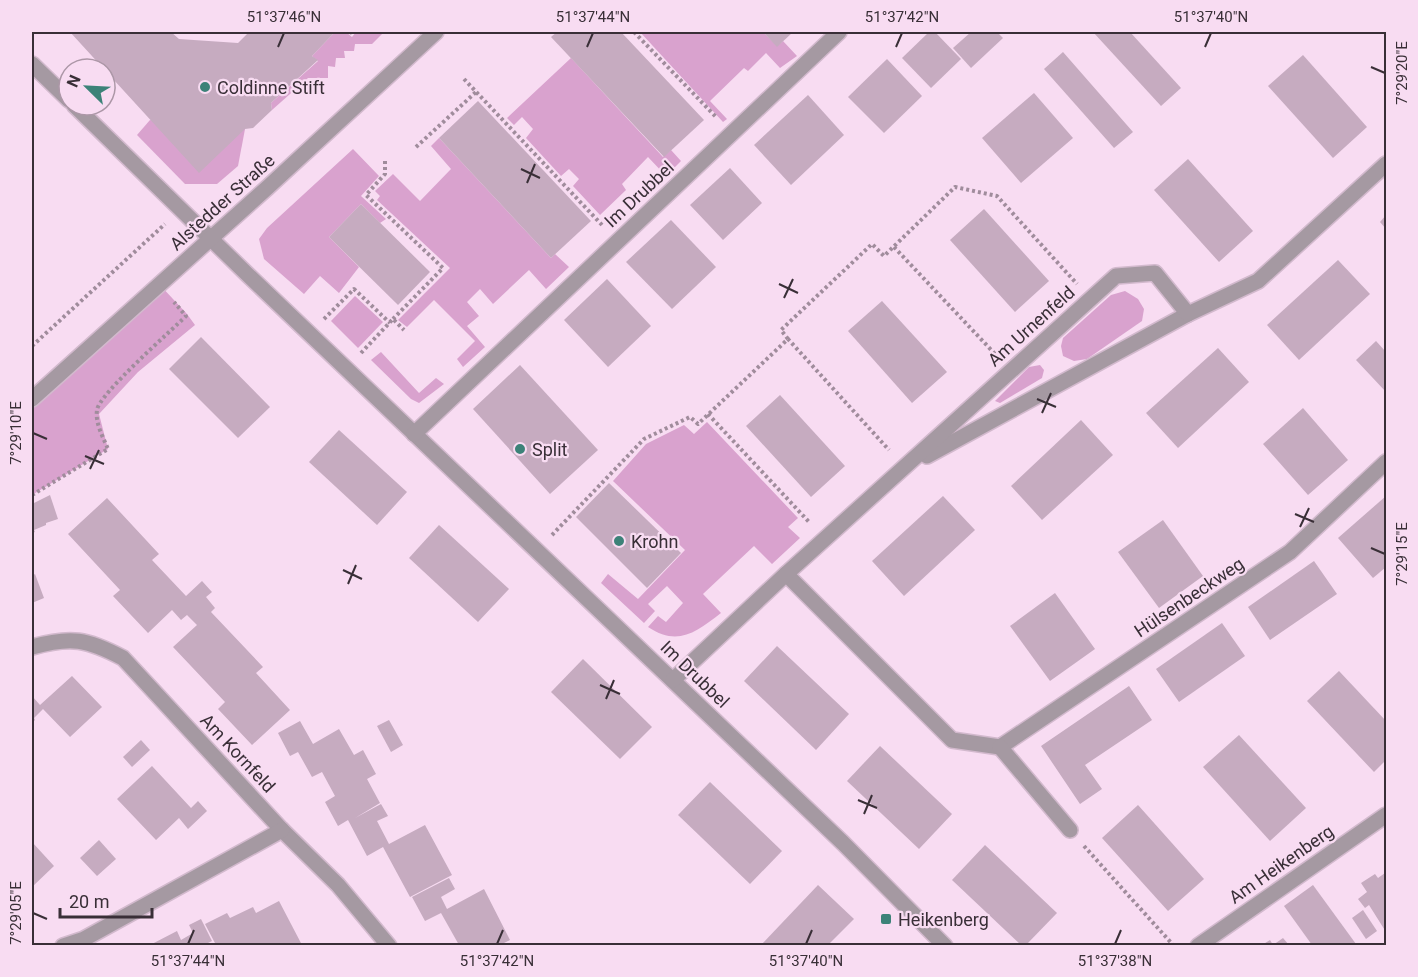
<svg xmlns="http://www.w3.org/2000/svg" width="1418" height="977" font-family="Roboto,sans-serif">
<rect width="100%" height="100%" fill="#f8dcf2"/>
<g fill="#d9a2ce">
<path d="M335,32H346L352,37L356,32H384L372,44H355L354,51H344L345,58H336L335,67L328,66V78H308L272,110L271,103L318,61L312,56Z"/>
<path d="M640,32H763L777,46L783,41L797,56L780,68L766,53L748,71L744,68L710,101L727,119L723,122Z"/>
<path d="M571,58L663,157L671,150L681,161L666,176L648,157L622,184L626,190L600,215L573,186L579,179L569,169L561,176L526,138L533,129L522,117L514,125L507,118Z"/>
<path d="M150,120L245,129L238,166L217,184H185L137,135Z"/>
<path d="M439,138L551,258L555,254L569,267L546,289L529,270L493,304L480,289L467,302L479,316L467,326L485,347L463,367L457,359L475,341L434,300L407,327L398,320L450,268L377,200L380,196L375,191L393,174L420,201L451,169L431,146Z"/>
<path d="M353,149L379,176L361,196L386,219L380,223L361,204L329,237L359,267L339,293L320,276L304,294L264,259L259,239L267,228Z"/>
<path d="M159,284L187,314L195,325L138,372L99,414L108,449L32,495V399Z"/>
<path d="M1125,291L1138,299L1144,309L1142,321L1087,359L1074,361L1063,356L1061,346L1063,338L1111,295Z"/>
<path d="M355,296L383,322L358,348L331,321Z"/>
<path d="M381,352L419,393L436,378L444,384L419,403L411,399L371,360Z"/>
<path d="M1040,365L1044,370L1042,378L1000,403L995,401L1029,367Z"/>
<path d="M707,422L798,518L788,527L800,538L772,564L754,546L703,594L721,613C696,632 678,647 648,627L658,616L666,622L683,603L667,586L648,604L655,611L644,623L601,583L608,574L638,599L685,550L613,481L646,444L684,425L694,434Z"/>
</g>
<g fill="#c6abc0">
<path d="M70,32H171L179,39L238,43L249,32H335L312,56L318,60L271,103L272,110L253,128L245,129L199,173Z"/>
<path d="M557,32H621L704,120L664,157L551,37Z"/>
<path d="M763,32H793L777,47Z"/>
<path d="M929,32H935L961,59L931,88L902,58Z"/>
<path d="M971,32H997L1003,38L971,68L953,48Z"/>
<path d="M1093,32H1130L1181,88L1161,106Z"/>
<path d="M1063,52L1133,132L1114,148L1044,69Z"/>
<path d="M1303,55L1367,127L1333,158L1268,86Z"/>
<path d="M887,59L922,96L884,133L848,97Z"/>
<path d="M1034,93L1073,138L1021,183L982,138Z"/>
<path d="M808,95L844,135L791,185L754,145Z"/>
<path d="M478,101L591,221L551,258L439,138Z"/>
<path d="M1188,159L1253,231L1219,262L1154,190Z"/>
<path d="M730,168L762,203L723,240L690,205Z"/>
<path d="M361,204L430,272L398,305L329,237Z"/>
<path d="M984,209L1049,281L1015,312L950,240Z"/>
<path d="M1386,215V229L1380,222Z"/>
<path d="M671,220L716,267L672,309L626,262Z"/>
<path d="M1338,260L1370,294L1299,360L1267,325Z"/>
<path d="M607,279L651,326L608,367L564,320Z"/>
<path d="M882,301L947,372L912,403L848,331Z"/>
<path d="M201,337L270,407L238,438L169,369Z"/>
<path d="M1376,341L1386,352V392L1356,360Z"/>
<path d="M1218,348L1249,382L1178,448L1146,413Z"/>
<path d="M520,365L598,450L550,494L473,409Z"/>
<path d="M780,395L845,466L811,497L746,426Z"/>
<path d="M1303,408L1348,460L1308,495L1263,444Z"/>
<path d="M1081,420L1113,455L1042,520L1011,486Z"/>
<path d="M339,430L407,492L377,525L309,462Z"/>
<path d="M609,483L681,553L647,588L576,517Z"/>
<path d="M50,495L58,519L46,523V525L34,530L35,532L32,533V504Z"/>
<path d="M943,496L975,530L904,596L872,561Z"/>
<path d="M1386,496V567L1373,578L1338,538Z"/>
<path d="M107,498L159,554L152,560L186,596L202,581L212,592L206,597L215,608L211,612L263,667L256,673L290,710L252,745L218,709L225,702L173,647L197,625L187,615L181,620L172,610L148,633L113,596L120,590L68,534Z"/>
<path d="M1163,520L1203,576L1159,608L1118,552Z"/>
<path d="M439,525L509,589L478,622L409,558Z"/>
<path d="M1314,561L1337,594L1270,640L1248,607Z"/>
<path d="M35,574L44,598L32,603V576Z"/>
<path d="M1055,593L1095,649L1050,681L1010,626Z"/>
<path d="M1222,623L1245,656L1179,702L1156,669Z"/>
<path d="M777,646L849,714L816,750L744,681Z"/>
<path d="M583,659L652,727L620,759L551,692Z"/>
<path d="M1339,671L1386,721V760L1374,772L1307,701Z"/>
<path d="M72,676L102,707L70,737L43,709L34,718L35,720L32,723V696L40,705Z"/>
<path d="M1129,686L1152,720L1085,765L1102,789L1080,804L1041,746Z"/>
<path d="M389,720L403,745L391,752L377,726Z"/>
<path d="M300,721L313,744L339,729L354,755L363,750L376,774L367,779L380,803L355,818L381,804L388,816L377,821L389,844L425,825L452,875L410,897L383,847L367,856L348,820L338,826L325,802L335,796L322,772L312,777L298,752L290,756L278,733Z"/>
<path d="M1239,735L1306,808L1270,841L1203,767Z"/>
<path d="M141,740L150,750L132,767L123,757Z"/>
<path d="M880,746L952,814L919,849L847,781Z"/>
<path d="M152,766L191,808L198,801L207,811L188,829L179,818L156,840L117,799Z"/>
<path d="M710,782L782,851L750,884L678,815Z"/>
<path d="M1138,805L1204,879L1168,911L1102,838Z"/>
<path d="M99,840L116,859L97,876L80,858Z"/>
<path d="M32,842L54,866L32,887Z"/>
<path d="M985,845L1057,913L1026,945H1021L952,880Z"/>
<path d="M1385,873L1386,875V932L1369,905L1365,908L1358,899L1367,892L1361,883L1375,874L1378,878Z"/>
<path d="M449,878L455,889L441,897L447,909L484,889L510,940L500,945H459L441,913L425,921L412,897Z"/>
<path d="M818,885L854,919L828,945H761Z"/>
<path d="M1313,885L1356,944L1354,945H1312L1284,906Z"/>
<path d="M279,901L302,945H216L205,924L227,913L230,918L253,907L256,913Z"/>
<path d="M1363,910L1377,931L1366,939L1352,918Z"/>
<path d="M201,919L212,941L204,945H150L177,931L181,940L193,933L189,925Z"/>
<path d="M1283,938L1289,945H1262L1270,940L1273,945Z"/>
</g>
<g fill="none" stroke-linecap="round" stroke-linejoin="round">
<defs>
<g id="minor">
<path d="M32,64L69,100"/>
<path d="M74,105L248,275L843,843L945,946"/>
<path d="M32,399L267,188L436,32"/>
<path d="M414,434L839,32"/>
<path d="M927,456L1188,314"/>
<path d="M786,574L952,740L1000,747L1290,552L1386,462"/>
<path d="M32,647C71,636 87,639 123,658L282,830L338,885L389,946"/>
<path d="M673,680L786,574L1116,276L1155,273L1188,314L1258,281L1386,164"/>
<path d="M1000,747L1070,830"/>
<path d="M63,946L84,939L282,830"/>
<path d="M1198,946L1386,815"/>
</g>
</defs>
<use href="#minor" stroke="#d2b9cd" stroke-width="18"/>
<g stroke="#a08c9c" stroke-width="4" stroke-dasharray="3 3" stroke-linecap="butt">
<path d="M350,32L352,33"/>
<path d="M634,32L716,117"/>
<path d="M464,79L602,225"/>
<path d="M416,147L476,92"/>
<path d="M385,161V174L366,195L443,268L393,319"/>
<path d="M894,247L996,355"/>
<path d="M324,319L354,289L390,323"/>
<path d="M788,339L781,330L872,244L884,256L955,187L997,196L1077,284"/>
<path d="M32,346L165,224"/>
<path d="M361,353L393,319L404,330"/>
<path d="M708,414L810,523"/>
<path d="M32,495L108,449C103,437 95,423 97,410C99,394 171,331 186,316L174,302"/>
<path d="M552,535L644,439L690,417L698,424L788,339L889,450"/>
<path d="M1084,846L1174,946"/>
</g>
<use href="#minor" stroke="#a599a2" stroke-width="15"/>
</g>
<path fill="none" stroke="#392f37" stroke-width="2" d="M278,47L284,33M587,47L593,33M896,47L902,33M1205,47L1211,33M1371,67L1385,73M521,169L540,178M527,183L535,164M779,284L798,293M784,298L793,279M1037,399L1056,407M1042,413L1051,393M33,433L47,439M85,456L104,464M90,469L99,450M1295,514L1314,522M1300,527L1309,508M1371,548L1385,554M343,570L362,579M348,584L356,565M600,685L620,694M606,699L614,680M858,800L877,808M864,814L872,795M33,913L47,919M188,944L194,930M497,944L503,930M806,944L812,930M1115,944L1121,930"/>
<g fill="#3c8278" stroke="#f8dcf2" stroke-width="2">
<circle cx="205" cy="87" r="6"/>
<circle cx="520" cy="449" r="6"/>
<circle cx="619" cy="541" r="6"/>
<rect x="880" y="913" width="12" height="12" rx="3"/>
</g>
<g text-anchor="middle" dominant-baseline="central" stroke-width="4.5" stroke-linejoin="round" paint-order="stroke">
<g font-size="18" fill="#392f37" stroke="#f8dcf2" text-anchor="start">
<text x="217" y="87">Coldinne Stift</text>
<text x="532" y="449">Split</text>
<text x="631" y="541">Krohn</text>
<text x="898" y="919">Heikenberg</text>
</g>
<g font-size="18" fill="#392f37" stroke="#f8dcf2">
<text transform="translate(639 194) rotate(-43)">Im Drubbel</text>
<text transform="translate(222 202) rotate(-42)">Alstedder Straße</text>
<text transform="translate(1031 326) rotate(-42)">Am Urnenfeld</text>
<text transform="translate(1189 597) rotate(-34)">Hülsenbeckweg</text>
<text transform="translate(695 674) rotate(44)">Im Drubbel</text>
<text transform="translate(238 753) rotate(47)">Am Kornfeld</text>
<text transform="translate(1281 864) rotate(-35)">Am Heikenberg</text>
</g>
</g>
<rect width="1418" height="977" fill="none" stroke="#f8dcf2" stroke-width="66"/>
<g transform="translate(87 87) rotate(294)"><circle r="28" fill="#f8dcf2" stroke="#ac97a7" stroke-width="1.5"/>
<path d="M0-4.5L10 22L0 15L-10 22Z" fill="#3c8278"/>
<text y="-9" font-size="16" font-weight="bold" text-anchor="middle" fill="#392f37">N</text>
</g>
<path d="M60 908v9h92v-9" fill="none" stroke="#392f37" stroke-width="3"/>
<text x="69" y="908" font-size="18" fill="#392f37" stroke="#f8dcf2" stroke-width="4.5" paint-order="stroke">20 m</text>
<rect x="33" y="33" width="1352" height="911" fill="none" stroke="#392f37" stroke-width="2"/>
<g font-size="15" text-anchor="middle" fill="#392f37">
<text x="284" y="22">51°37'46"N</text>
<text x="593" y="22">51°37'44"N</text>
<text x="902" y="22">51°37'42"N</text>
<text x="1211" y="22">51°37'40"N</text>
<text transform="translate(1402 73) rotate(-90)" y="5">7°29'20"E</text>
<text transform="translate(16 433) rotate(-90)" y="5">7°29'10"E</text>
<text transform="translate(1402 554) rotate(-90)" y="5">7°29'15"E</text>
<text transform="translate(16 913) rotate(-90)" y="5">7°29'05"E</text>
<text x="188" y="966">51°37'44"N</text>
<text x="497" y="966">51°37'42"N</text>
<text x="806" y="966">51°37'40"N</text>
<text x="1115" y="966">51°37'38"N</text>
</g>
</svg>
